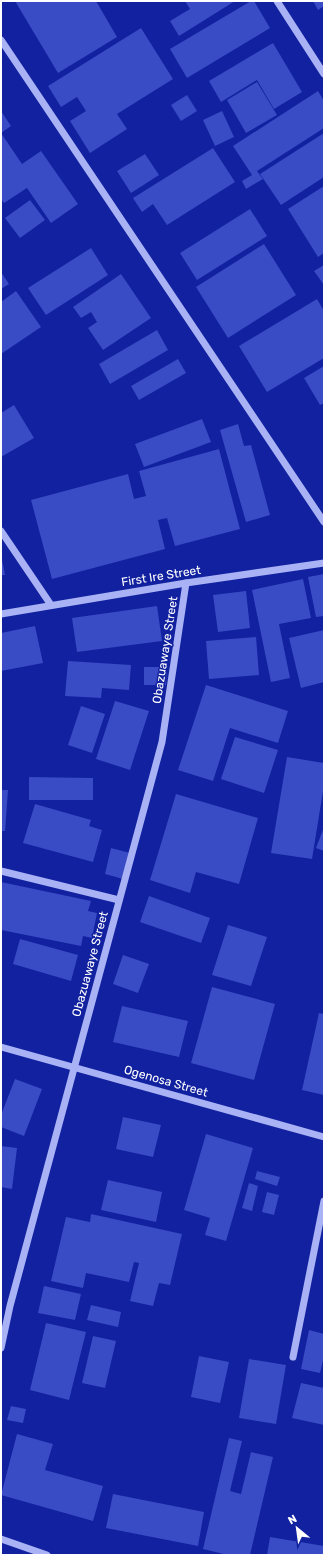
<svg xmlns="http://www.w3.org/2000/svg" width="325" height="1556" font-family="Rubik,sans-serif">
<rect width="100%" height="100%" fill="#11219f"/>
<g fill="#3a4bc6">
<path d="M15,1H96L117,37L58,73Z"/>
<path d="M185,1H235L179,36L170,21L190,9Z"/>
<path d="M251,1H254L270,28L187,78L170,49Z"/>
<path d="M313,1H324V6L318,10Z"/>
<path d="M141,28L173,79L117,114L127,129L90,153L70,121L86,111L77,97L61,107L48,86Z"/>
<path d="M273,43L302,92L274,109L257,80L221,102L209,81Z"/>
<path d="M257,82L277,115L246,133L227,100Z"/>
<path d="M318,91L324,101V128L257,171L263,179L246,189L242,181L252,175L233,146Z"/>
<path d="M187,95L197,111L181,121L171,105Z"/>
<path d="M1,111L11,126L1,133Z"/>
<path d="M222,111L234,137L215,146L203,120Z"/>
<path d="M1,133L22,164L41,151L78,204L51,223L27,188L4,203L1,199Z"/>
<path d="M324,133V177L281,205L260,174Z"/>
<path d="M213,148L235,182L167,225L153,204L142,212L133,198Z"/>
<path d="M145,154L159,175L131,193L117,171Z"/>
<path d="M324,186V253L318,257L288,209Z"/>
<path d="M30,200L45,220L20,238L5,218Z"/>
<path d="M250,209L267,236L197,280L180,253Z"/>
<path d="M264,244L296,295L228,338L196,287Z"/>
<path d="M91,248L108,275L46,315L28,288Z"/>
<path d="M324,265V285L314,271Z"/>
<path d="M1,272L9,284L1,289Z"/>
<path d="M121,274L151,318L103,350L88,328L97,322L91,312L81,318L73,307Z"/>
<path d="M16,291L41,327L1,354V302Z"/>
<path d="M317,299L324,311V358L267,392L239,346Z"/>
<path d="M157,330L168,350L110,384L99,364Z"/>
<path d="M178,359L186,373L139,400L131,386Z"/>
<path d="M324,366V403L320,405L304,378Z"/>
<path d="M14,405L34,438L1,457V413Z"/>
<path d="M202,419L211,442L144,467L135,444Z"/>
<path d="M238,424L244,446L251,445L270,515L246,522L220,430Z"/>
<path d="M219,449L240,529L175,546L167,518L158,520L165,549L52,579L31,500L128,474L134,499L146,496L139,471Z"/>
<path d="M1,554L5,575H1Z"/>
<path d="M324,574V616L316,617L308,577Z"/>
<path d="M303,579L311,618L279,624L290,678L271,682L252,590Z"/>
<path d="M246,591L250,628L218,632L213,595Z"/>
<path d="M157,606L162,641L77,652L72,618Z"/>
<path d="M35,626L43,663L1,671V633Z"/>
<path d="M324,630V682L301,688L289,638Z"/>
<path d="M256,637L259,675L209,679L206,641Z"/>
<path d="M68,661L131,665L129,690L102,688L101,698L65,696Z"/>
<path d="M144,667H167L166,685H144Z"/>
<path d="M206,685L288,711L278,743L230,728L213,781L178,770Z"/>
<path d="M115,701L149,711L130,770L96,759Z"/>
<path d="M81,706L105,714L92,753L68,745Z"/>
<path d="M235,737L278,750L264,793L221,779Z"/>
<path d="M287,757L324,763V785L312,859L271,853Z"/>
<path d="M29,777L93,778V800H29Z"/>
<path d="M1,790H8L5,831H1Z"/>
<path d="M176,794L258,818L239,884L196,872L190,893L150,880Z"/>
<path d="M35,804L91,820L89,826L102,830L93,862L23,843Z"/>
<path d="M324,827V851L316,848Z"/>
<path d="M111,848L130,853L123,879L105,874Z"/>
<path d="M1,882L91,901L88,911L97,913L92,938L83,936L81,946L1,930Z"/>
<path d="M149,896L210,918L201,943L140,922Z"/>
<path d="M228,925L267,937L251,986L212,975Z"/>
<path d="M20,939L78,955L71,981L13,964Z"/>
<path d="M123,955L149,964L138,993L113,984Z"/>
<path d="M212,987L275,1004L254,1080L191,1063Z"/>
<path d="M122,1006L188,1021L179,1057L113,1042Z"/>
<path d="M319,1013L324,1014V1095L302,1090Z"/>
<path d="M15,1079L42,1089L24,1136L1,1127V1115Z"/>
<path d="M123,1117L161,1125L153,1157L116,1149Z"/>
<path d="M206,1134L253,1148L226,1241L205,1235L210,1218L184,1210Z"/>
<path d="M1,1146L17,1148L12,1189L1,1187Z"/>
<path d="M257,1171L280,1177L277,1186L255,1179Z"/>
<path d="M108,1180L162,1192L156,1222L101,1210Z"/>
<path d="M249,1183L258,1186L252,1211L242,1208Z"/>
<path d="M267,1192L279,1195L274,1215L262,1212Z"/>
<path d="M91,1214L182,1234L170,1285L159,1283L153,1306L130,1301L139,1263L134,1262L129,1282L86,1273L83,1288L51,1281L66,1217L90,1222Z"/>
<path d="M44,1286L81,1294L75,1320L38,1313Z"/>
<path d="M91,1305L121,1312L118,1327L87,1320Z"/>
<path d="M46,1323L86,1332L69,1400L30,1390Z"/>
<path d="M309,1330L324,1334V1356L320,1373L301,1369Z"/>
<path d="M93,1336L116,1341L105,1388L82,1383Z"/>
<path d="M199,1356L229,1362L220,1403L191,1397Z"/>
<path d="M249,1359L286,1365L276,1424L239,1418Z"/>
<path d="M301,1383L324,1388V1425L292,1418Z"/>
<path d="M11,1406L26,1409L23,1423L7,1420Z"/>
<path d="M17,1434L53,1444L45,1470L103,1486L93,1521L1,1495Z"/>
<path d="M229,1438L242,1441L230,1491L241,1494L251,1452L273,1457L250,1555H228L203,1549Z"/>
<path d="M113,1494L204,1512L198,1546L106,1528Z"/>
<path d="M270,1537L324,1546V1555H267Z"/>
</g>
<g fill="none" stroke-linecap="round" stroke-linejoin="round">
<g stroke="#a8b2f5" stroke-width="7">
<path d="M277,1L324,74"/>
<path d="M1,40L324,522"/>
<path d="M1,531L51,605"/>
<path d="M1,614L186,583L324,563"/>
<path d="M1,871L119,900"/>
<path d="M1,1047L324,1137"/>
<path d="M1,1348L10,1306L162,742L186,583"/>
<path d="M293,1357L324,1201"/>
<path d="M1,1539L47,1555"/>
</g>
</g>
<g text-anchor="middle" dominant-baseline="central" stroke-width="3" stroke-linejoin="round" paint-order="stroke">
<g font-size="12" fill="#fff" stroke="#11219f">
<text transform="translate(161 576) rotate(-9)">First Ire Street</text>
<text transform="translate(165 650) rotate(-81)">Obazuawaye Street</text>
<text transform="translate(90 964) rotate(-75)">Obazuawaye Street</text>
<text transform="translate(166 1081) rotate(16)">Ogenosa Street</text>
</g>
</g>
<rect width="325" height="1556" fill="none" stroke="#ffffff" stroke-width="4"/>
<g transform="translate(297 1528) rotate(331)" stroke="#11219f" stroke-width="3" paint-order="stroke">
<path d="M0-3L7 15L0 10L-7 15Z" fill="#ffffff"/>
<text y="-6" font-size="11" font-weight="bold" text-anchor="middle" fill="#ffffff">N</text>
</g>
</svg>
